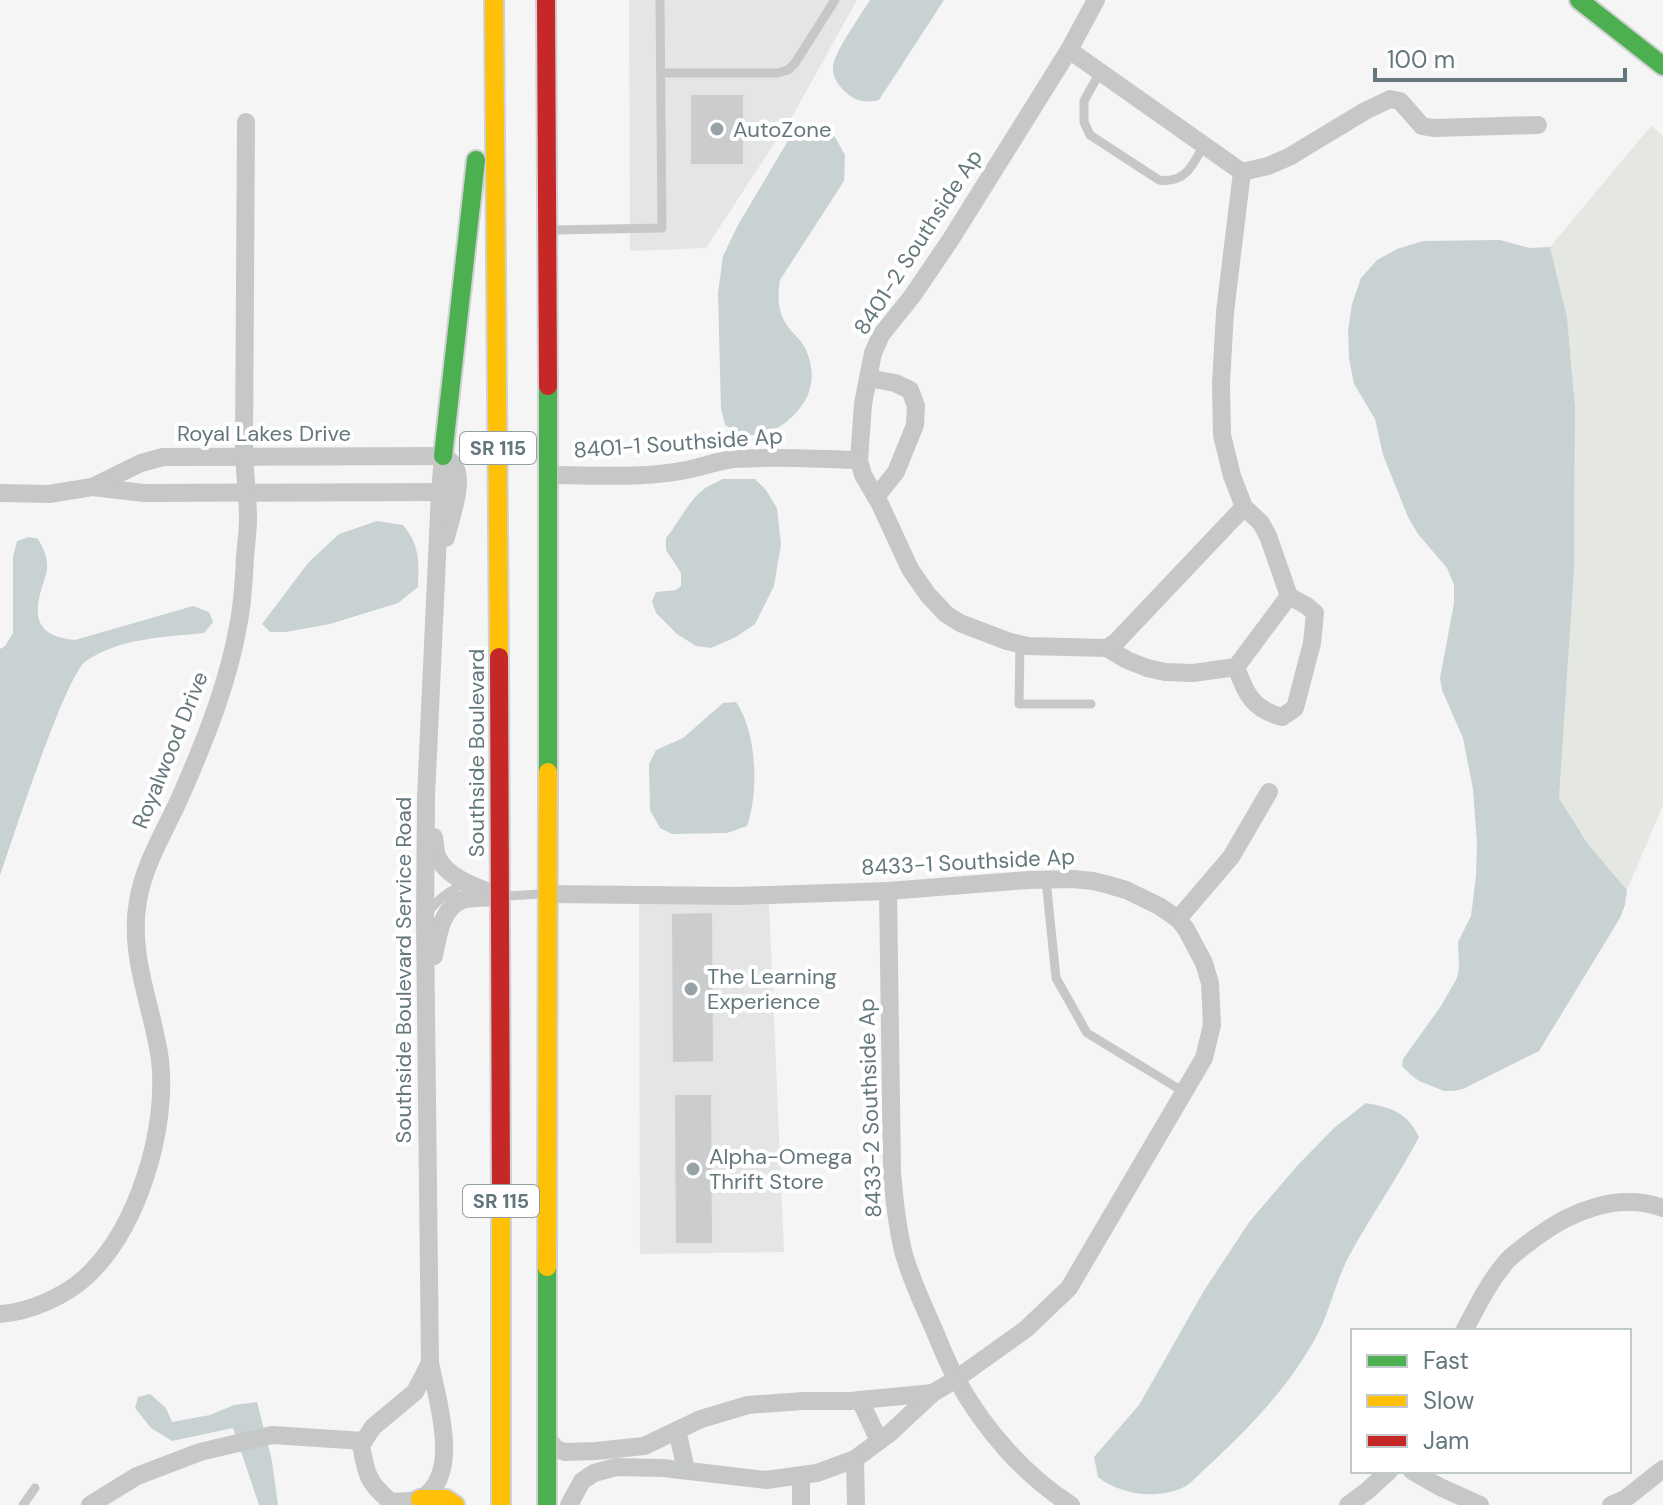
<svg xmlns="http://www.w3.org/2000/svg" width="1663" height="1505" font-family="'DM Sans',sans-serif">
<rect width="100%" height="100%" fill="#f5f5f5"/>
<g fill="#e4e6e5">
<path d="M629,0H857L793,115L706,248L630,251Z"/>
<path d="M639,902H769L784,1252L640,1254Z"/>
</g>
<path fill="#e4e7e2" d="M1651,126L1663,136V805L1627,890L1586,843L1559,798L1574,571L1575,407L1567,317L1550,247Z"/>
<g fill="#c8d2d3">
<path d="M870,0H944L879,100C868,103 858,102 849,95C841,88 832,79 833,68C833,53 861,15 870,0Z"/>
<path d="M805,128L821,130L835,137L845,155L844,181L780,280C778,294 777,308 785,322C789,331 799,337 804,346C823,383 805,413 771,432C757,440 737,433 725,425L721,408L718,293L723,256L738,225L792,134Z"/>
<path d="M1500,240L1530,248L1550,247L1567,317L1575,407L1574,571L1559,798L1587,843L1627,890L1625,905L1620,918L1539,1051L1463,1089L1454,1091H1444L1419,1081L1411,1075L1402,1066L1403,1059L1441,1006L1457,978L1459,968L1458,942L1471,916L1476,876L1477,844L1473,789L1463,738L1442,690L1440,678L1454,603V585L1447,568L1418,534L1408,517L1383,455L1375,419L1354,384L1349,358L1348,331L1352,304L1361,278L1377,260L1397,249L1423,241Z"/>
<path d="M722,479H755L766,490L777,508L781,544L774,586L755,624L736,637L711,648L696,646L677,634L656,613L652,601L656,592L676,590L681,586V573L666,550V538C679,523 687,502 704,489C709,485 717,483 722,479Z"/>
<path d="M377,521L403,525C420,545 419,562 418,587L398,603L330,624L286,632H270L262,624L308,563L339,534Z"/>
<path d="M29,537L38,539C43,548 48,557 47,569C46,577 42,586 40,594C32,625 45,637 75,640L193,606L209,612L213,622L204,633C165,637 120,638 86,661C66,674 11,843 0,876V649L5,646L13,633V557L17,541Z"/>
<path d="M736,702C757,732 759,792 747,826L727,833L672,834L660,828L650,810L649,764L656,750L683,738L723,703Z"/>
<path d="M1366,1103C1392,1108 1407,1112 1419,1137C1397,1179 1370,1217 1348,1258C1335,1283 1330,1312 1316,1337C1290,1386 1247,1430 1207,1467C1200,1473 1192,1483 1184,1487C1157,1500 1121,1495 1098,1477L1094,1457L1139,1405L1205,1289L1250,1221L1297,1166L1334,1128Z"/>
<path d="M150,1394L166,1408L172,1422L210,1415L234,1405L257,1402L272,1461L278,1505H259L233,1428L172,1441L151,1428L135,1408L138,1397Z"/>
</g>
<g fill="#cacccd" stroke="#e4e4e4" stroke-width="2">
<rect x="690" y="94" width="54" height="71"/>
<path d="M713,912L714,1062L672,1063L671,913Z"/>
<path d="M674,1094H712L713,1244H675Z"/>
</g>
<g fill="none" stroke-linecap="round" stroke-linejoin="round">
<defs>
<g id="fast">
<path d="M1579,0L1663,66"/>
<path d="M443,456L476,160"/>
<path d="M548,772V386"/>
<path d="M547,1505V1267"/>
</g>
<g id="slow">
<path d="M494,0L499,657"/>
<path d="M501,1189V1505"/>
<path d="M547,1267L548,772"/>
<path d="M420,1499H446L455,1505"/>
</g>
<g id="jam">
<path d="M546,0L548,386"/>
<path d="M499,657L501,1189"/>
</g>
</defs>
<use href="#fast" stroke="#d0d1d2" stroke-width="22"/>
<use href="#slow" stroke="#d0d1d2" stroke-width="22"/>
<use href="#jam" stroke="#d0d1d2" stroke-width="22"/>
<g stroke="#c6c8c8" stroke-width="9">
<path d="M1100,72L1084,101V122L1090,135L1159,180C1186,184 1193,164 1204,145"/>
<path d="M661,73H777L788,70L795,63L835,0"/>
<path d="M555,230L662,228L660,0"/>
<path d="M1020,644L1019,704H1091"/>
<path d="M1046,880L1056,978L1087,1033L1184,1092"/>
<path d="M507,896L540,894"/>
<path d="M429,911C440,897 451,890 467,882"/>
<path d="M23,1505L35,1488"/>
</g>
<g stroke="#c6c8c8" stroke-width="18">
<path d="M1096,0L1069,50L951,239L913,295L881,335L873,353L863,404L859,460L863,475L880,504L910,569L928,595L946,614L960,623L1007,641L1027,646L1107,648L1127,660L1147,668L1165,672L1193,673L1236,667"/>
<path d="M1069,50L1242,172"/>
<path d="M1242,172L1268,166L1289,157L1365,111L1390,99L1400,101L1422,126L1433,128L1538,125"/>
<path d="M868,378L895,383L910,390L916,406L915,425L896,472L876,497"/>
<path d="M443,456C447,459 451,461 454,465C465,482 450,519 446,538"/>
<path d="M549,475C592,475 643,479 686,470C702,467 717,461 734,459C775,456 817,459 859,460"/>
<path d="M92,487L141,463L163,457L443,456"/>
<path d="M0,493L49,494L92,487L144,493L440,492"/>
<path d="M1107,648L1117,641L1244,507"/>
<path d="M1236,667C1246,695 1253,709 1282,717L1295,708L1312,643L1315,613L1307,606L1289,596L1268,536L1261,523L1244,507L1232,476L1222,435L1221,383L1225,312L1242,172"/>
<path d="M1236,667L1289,596"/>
<path d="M434,837C435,843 435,850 437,856C446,877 475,887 495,894"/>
<path d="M888,891L892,1172C894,1199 897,1225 903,1251C910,1277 921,1300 932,1325C940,1343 947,1363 957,1380C984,1429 1024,1475 1071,1505"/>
<path d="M548,894L737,896L888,891L1028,880L1073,879L1093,881L1109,885L1126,890L1159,906L1178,919L1186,929L1204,963L1210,983L1212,1025L1204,1058L1069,1288L1026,1329L956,1379L933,1393L890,1433L855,1459L817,1473L766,1480L663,1468L616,1467L594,1473L582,1481L569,1505"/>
<path d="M1178,919L1231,857L1269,792"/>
<path d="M434,956C438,936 441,909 462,900C471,897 491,898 501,897"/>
<path d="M0,1314C30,1312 66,1296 88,1275C138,1227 168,1129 160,1060C153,1007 128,956 138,901C144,863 167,828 182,793C206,738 229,681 239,621C243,600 244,578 245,557C246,544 248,531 248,518C248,494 244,471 244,447C245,339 246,231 246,122"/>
<path d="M1464,1331C1477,1307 1488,1283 1506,1262C1514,1253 1525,1246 1535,1238C1571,1211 1618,1192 1663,1208"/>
<path d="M430,1363L415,1392L373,1427L361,1445C366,1474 368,1483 391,1502C401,1501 414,1502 422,1498C462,1474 437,1400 430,1363L425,923L426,797L440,492L443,456"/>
<path d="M860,1400L879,1441"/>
<path d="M677,1430L686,1470"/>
<path d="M547,1438L556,1449L565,1452L596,1451L644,1446L701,1419L748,1405L803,1401H850L933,1393"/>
<path d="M855,1459L856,1505"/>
<path d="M1412,1471L1440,1487L1480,1505"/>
<path d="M90,1505L137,1476L200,1452L272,1435L364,1441"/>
<path d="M801,1505V1476"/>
<path d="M1348,1505L1367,1491L1389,1471"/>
<path d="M1611,1505L1625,1499L1663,1469"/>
</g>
<use href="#fast" stroke="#4caf50" stroke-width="18"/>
<use href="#slow" stroke="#ffc107" stroke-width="18"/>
<use href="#jam" stroke="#c62828" stroke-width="18"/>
</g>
<g fill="#97a3a6" stroke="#fff" stroke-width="3">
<circle cx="717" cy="129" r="8"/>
<circle cx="691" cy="989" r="8"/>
<circle cx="693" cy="1169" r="8"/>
</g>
<g text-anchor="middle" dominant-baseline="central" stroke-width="8" stroke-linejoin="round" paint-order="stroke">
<g fill="#fff" stroke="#92a0a3" stroke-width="2">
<rect x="460" y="432" width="76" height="32" rx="6"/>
<rect x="463" y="1185" width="76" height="32" rx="6"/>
</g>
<g font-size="20" font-weight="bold" fill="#64777c">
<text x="498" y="448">SR 115</text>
<text x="501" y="1201">SR 115</text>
</g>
<g font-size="22" fill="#64777c" stroke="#fff" text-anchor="start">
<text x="733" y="129">AutoZone</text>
<text x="707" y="976">The Learning<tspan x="707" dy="25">Experience</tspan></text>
<text x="709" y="1156">Alpha-Omega<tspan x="709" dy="25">Thrift Store</tspan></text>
</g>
<g font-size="22" fill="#64777c" stroke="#fff">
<text transform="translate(918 242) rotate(-57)">8401-2 Southside Ap</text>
<text x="264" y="433">Royal Lakes Drive</text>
<text transform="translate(678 443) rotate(-4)">8401-1 Southside Ap</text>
<text transform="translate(170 750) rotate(-68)">Royalwood Drive</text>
<text transform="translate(476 753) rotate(-90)">Southside Boulevard</text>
<text transform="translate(968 862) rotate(-3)">8433-1 Southside Ap</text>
<text transform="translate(403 970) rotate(-90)">Southside Boulevard Service Road</text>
<text transform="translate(870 1108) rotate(-92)">8433-2 Southside Ap</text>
</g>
</g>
<rect x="1351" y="1329" width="280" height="144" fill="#ffffff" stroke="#c1c9cb" stroke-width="2"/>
<rect x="1367" y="1355" width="40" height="12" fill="#4caf50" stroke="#c1c9cb" stroke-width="2"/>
<text x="1423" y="1369" font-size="24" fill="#64777c">Fast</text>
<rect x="1367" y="1395" width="40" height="12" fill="#ffc107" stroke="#c1c9cb" stroke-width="2"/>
<text x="1423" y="1409" font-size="24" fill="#64777c">Slow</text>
<rect x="1367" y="1435" width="40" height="12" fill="#c62828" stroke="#c1c9cb" stroke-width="2"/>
<text x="1423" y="1449" font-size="24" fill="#64777c">Jam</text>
<path d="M1375 68v12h250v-12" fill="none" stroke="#64777c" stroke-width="4"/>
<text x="1387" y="68" font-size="24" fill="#64777c" stroke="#ffffff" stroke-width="6" paint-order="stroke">100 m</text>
</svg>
